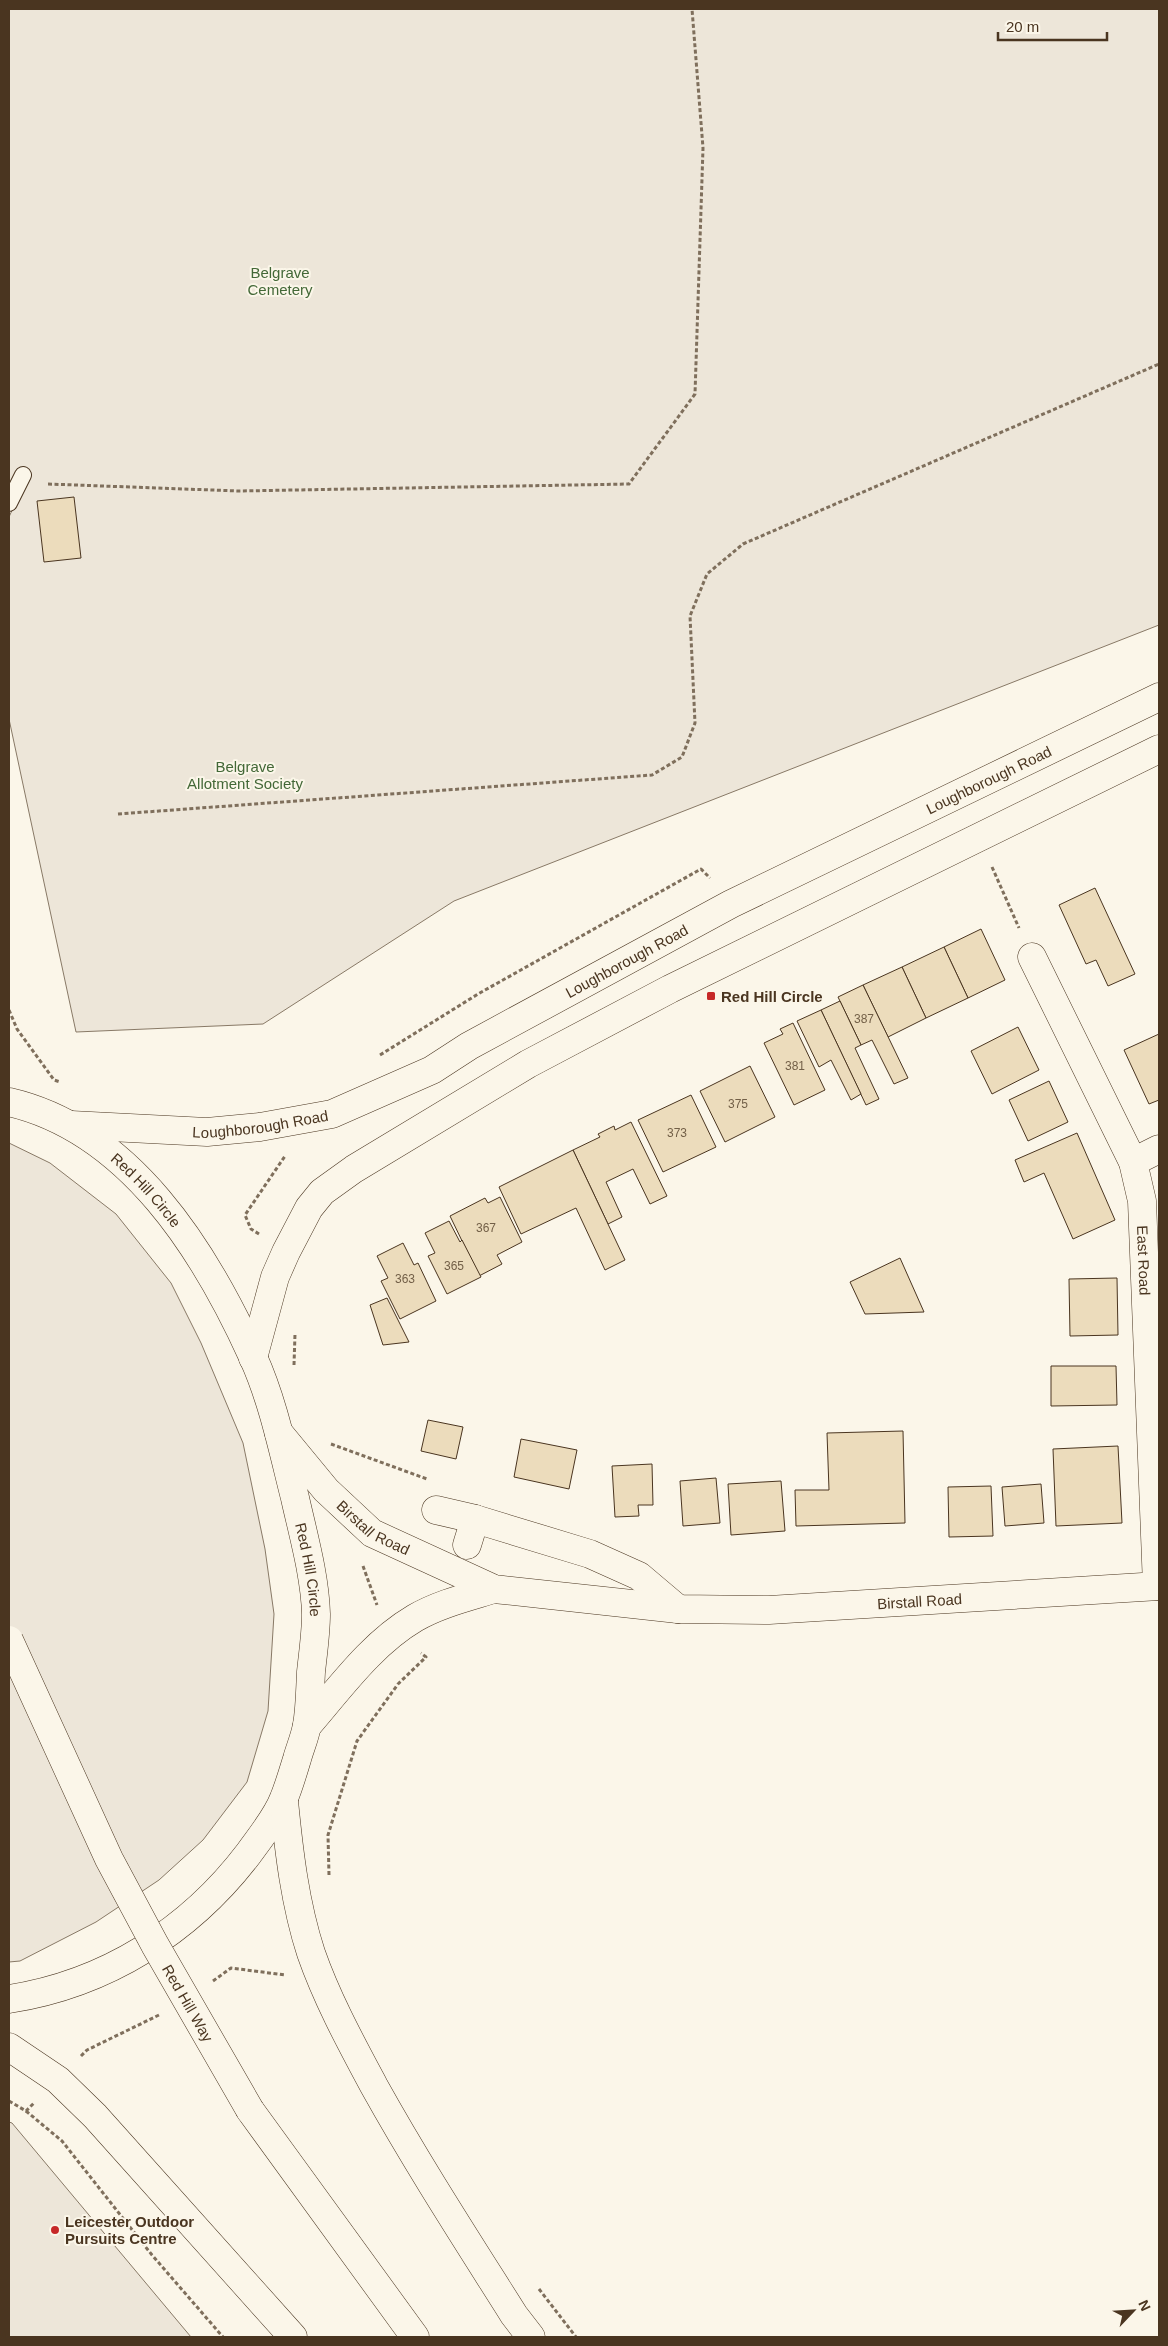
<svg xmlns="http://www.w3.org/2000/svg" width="1168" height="2346" font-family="Helvetica,sans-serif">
<rect width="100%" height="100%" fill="#fbf6e9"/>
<g fill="#ede6d9" stroke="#887966">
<path d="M9,9H1159V625L454,901L263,1024L76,1032L9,719V517L14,506L9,503Z"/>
<path d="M9,1143L50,1163L116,1214L171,1283L201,1343L243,1443L265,1549L274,1614L268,1711L247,1782L203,1840L159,1880L96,1922L20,1961L9,1962Z"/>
<path d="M9,2122L12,2123L191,2337H9Z"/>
</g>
<g fill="#ecdcbc" stroke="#4a3520">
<path d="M74,497L81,558L44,562L37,501Z"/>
<path d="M1095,888L1135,974L1108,986L1096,960L1086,964L1059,905Z"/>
<path d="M981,929L1005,980L968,998L944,947Z"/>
<path d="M944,947L968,998L926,1018L902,967Z"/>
<path d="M902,967L926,1018L888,1037L863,985Z"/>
<path d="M863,985L908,1078L894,1084L872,1040L861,1045L838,997Z"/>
<path d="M840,1001L861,1045L855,1048L879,1099L866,1105L821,1010Z"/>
<path d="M821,1010L861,1094L851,1100L831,1060L819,1067L797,1021Z"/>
<path d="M793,1023L825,1090L794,1105L764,1043L783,1034L780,1029Z"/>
<path d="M1018,1027L1039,1070L992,1094L971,1051Z"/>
<path d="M1159,1034V1100L1149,1104L1124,1050Z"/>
<path d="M750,1066L775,1117L725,1142L700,1091Z"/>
<path d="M1049,1081L1068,1122L1028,1141L1009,1100Z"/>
<path d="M691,1095L716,1147L663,1172L638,1120Z"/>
<path d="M631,1122L667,1196L650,1204L633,1169L606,1182L622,1217L608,1224L573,1150L600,1137L598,1134L614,1126L615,1130Z"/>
<path d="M1077,1133L1115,1220L1073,1239L1044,1173L1024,1182L1015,1160Z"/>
<path d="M573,1150L625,1260L605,1270L576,1208L521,1234L499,1187Z"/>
<path d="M500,1197L522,1242L497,1255L502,1264L479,1276L450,1216L485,1198L488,1203Z"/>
<path d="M449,1221L460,1242L462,1240L481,1277L447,1294L428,1256L435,1253L425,1233Z"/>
<path d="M403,1243L414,1265L418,1263L436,1301L400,1319L381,1281L388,1278L377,1256Z"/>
<path d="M900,1258L924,1312L865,1314L850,1282Z"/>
<path d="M1117,1278L1118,1335L1070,1336L1069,1279Z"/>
<path d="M387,1298L409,1342L383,1345L370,1305Z"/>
<path d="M1051,1366H1116L1117,1405L1051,1406Z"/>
<path d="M428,1420L463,1427L456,1459L421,1451Z"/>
<path d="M903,1431L905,1523L796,1526L795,1490H829L827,1433Z"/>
<path d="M521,1439L577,1450L569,1489L514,1477Z"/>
<path d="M1118,1446L1122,1523L1056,1526L1053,1449Z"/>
<path d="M652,1464L653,1505H638L639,1516L615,1517L612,1466Z"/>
<path d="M716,1478L720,1523L683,1526L680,1481Z"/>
<path d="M781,1481L785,1531L731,1535L728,1484Z"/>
<path d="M1041,1484L1044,1523L1005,1526L1002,1487Z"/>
<path d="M991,1486L993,1536L949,1537L948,1487Z"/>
</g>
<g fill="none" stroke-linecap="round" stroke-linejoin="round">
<defs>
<path id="lane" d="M9,503L23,475"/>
<g id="street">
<path id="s1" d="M1032,957L1133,1162L1142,1201L1157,1586"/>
<path d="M1133,1162L1159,1149"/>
<path d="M436,1510L475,1519L590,1554L639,1576L678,1609"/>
<path d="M467,1545L475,1519"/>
</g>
<g id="secondary">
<path id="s2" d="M279,1433L326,1490L372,1533L494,1589L678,1609L769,1610L1159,1586"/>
<path d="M307,1726C340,1688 371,1644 415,1618C439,1604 468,1597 494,1589"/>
</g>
<g id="highway">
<path id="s3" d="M9,1102C130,1130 205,1251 253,1357C273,1401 283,1451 295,1498C303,1534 315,1576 316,1614C316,1633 313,1653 311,1672C310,1690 310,1708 307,1725C305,1737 300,1748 297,1759C293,1772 289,1786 284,1798C277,1817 261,1836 249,1853C190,1931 106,1984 9,1999"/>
<path id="s4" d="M71,1125L207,1132L260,1127L332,1114L432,1070L469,1046L731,904L1159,697"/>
<path d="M253,1358L275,1277L286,1252L309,1208L322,1192L354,1169L528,1064L670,989L1159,749"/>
<path d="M284,1801C289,1852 295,1904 311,1953C327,1999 351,2043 374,2086C418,2165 466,2239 514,2315L531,2337"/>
<path d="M9,2047L58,2080L95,2116L293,2337"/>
<path d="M250,2110L415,2337"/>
</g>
</defs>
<use href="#lane" stroke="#4a3520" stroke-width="18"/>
<use href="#street" stroke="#4a3520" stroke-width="29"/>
<use href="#secondary" stroke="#4a3520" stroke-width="29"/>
<use href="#highway" stroke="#4a3520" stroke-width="29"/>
<g stroke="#7f6f5c" stroke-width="3" stroke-dasharray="4 2.5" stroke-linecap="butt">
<path d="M48,484L239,491L629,484L695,394L703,148L692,9"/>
<path d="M118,814L652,775L682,757L695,723L690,616L707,574L743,544L1159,364"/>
<path d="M992,867L1019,928"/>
<path d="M9,1010L17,1029L54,1080L60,1082"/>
<path d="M380,1055L478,994L701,869L710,878"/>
<path d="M259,1234L251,1229L245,1215L285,1156"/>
<path d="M294,1365L295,1334"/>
<path d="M331,1444L427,1479"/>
<path d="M363,1566L377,1605"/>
<path d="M329,1875L328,1835L357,1741L398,1684L426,1657L421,1653"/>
<path d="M213,1981L231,1968L285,1975"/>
<path d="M81,2056L87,2050L159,2015"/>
<path d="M9,2101L26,2111L34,2103"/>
<path d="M26,2111L62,2141L152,2255L223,2337"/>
<path d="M539,2289L576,2337"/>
</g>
<use href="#lane" stroke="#fbf6e9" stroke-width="16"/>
<use href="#street" stroke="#fbf6e9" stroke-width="28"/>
<use href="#secondary" stroke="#fbf6e9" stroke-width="28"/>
<use href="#highway" stroke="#fbf6e9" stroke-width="28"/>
<defs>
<g id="highway-bridge">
<path id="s5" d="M9,1640L109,1859L155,1945L250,2110"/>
</g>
</defs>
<use href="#highway-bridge" stroke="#4a3520" stroke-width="29" stroke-linecap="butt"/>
<use href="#highway-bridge" stroke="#fbf6e9" stroke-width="28"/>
</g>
<g fill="#c62828" stroke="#fbf6e9" stroke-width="2">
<rect x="706" y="991" width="10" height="10" rx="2.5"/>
<circle cx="55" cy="2230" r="5"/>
</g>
<g text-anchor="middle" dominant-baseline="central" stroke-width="4" stroke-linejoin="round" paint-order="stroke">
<g font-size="12" fill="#725f47">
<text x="864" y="1019">387</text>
<text x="795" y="1066">381</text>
<text x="738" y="1104">375</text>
<text x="677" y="1133">373</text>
<text x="486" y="1228">367</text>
<text x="454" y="1266">365</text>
<text x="405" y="1279">363</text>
</g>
<g font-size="15" fill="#436837" stroke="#fbf6e9">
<text x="280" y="272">Belgrave<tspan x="280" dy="17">Cemetery</tspan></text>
<text x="245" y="766">Belgrave<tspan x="245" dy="17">Allotment Society</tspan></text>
</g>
<g font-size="15" fill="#4a3520" stroke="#fbf6e9">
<text stroke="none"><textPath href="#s4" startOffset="1000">Loughborough Road</textPath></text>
<text stroke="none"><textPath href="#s4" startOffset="595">Loughborough Road</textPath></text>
<text stroke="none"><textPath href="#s4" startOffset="190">Loughborough Road</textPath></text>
<text stroke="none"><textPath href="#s3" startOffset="166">Red Hill Circle</textPath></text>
<text stroke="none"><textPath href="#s1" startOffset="328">East Road</textPath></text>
<text stroke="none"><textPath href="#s2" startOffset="135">Birstall Road</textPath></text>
<text stroke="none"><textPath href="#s3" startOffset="586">Red Hill Circle</textPath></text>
<text stroke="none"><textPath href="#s2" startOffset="698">Birstall Road</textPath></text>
<text stroke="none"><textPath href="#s5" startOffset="405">Red Hill Way</textPath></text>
</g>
<g font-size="15" font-weight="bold" fill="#4a3520" stroke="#fbf6e9" text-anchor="start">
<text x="721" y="996">Red Hill Circle</text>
<text x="65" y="2221">Leicester Outdoor<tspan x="65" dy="17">Pursuits Centre</tspan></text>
</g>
</g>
<rect width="1168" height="2346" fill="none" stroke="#4a3520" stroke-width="20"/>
<g transform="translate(1133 2311) rotate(65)" stroke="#fbf6e9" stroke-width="4" paint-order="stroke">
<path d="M0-4L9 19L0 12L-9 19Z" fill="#4a3520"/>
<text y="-8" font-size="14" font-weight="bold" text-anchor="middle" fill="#4a3520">N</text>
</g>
<path d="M998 32v8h109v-8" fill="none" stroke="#4a3520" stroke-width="2.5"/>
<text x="1006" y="32" font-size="15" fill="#4a3520" stroke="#fbf6e9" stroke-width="4" paint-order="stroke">20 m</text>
</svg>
